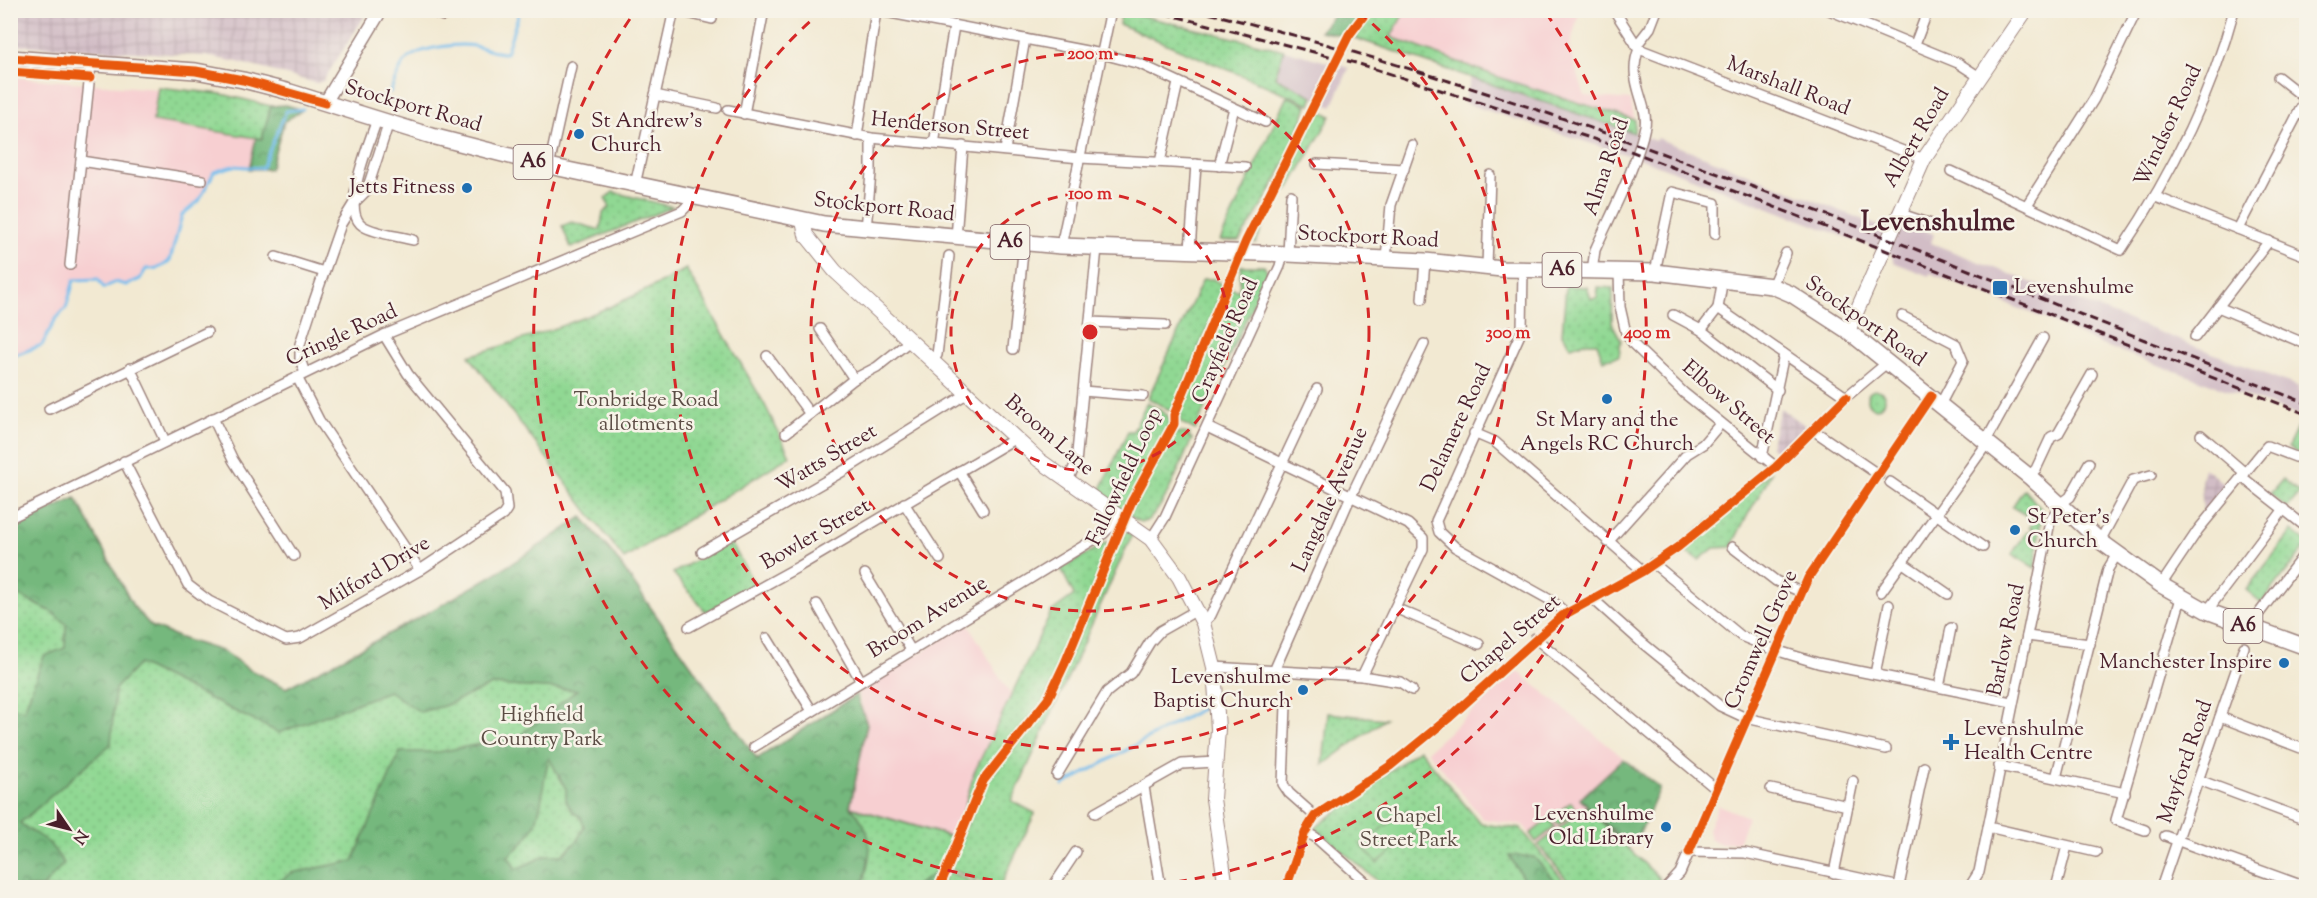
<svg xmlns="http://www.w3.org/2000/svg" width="2317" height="898" font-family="'Sorts Mill Goudy',serif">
<defs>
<pattern id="industrial-grid" width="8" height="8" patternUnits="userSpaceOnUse" patternTransform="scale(1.5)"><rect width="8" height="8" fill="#d2bdc6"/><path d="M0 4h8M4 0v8" fill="none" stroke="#b6a2aa"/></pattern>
<pattern id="green-dots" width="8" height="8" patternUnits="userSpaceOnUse" patternTransform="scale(1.5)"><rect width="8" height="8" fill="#90d893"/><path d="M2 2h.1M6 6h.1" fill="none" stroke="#7eb97f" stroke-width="1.8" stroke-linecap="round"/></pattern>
<pattern id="forest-crowns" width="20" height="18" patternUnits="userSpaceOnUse" patternTransform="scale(1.5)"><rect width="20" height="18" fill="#74b87d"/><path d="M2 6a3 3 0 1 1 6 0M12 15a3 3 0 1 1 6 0" fill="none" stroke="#619567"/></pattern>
</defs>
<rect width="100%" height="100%" fill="#f7f3e8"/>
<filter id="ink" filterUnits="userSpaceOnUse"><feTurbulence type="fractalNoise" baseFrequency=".0167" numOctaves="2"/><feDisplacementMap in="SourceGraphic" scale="12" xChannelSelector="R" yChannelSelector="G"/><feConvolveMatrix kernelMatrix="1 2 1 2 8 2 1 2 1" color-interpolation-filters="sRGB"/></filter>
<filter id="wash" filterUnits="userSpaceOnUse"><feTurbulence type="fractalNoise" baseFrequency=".008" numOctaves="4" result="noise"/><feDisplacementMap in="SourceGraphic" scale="24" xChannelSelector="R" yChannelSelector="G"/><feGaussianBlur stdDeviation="1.35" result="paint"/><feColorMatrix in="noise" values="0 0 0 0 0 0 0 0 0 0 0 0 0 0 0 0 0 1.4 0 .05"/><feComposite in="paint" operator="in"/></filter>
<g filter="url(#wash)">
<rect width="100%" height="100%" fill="#f2e9d2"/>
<g fill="#f7cfd1">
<path d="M1405,11H1580L1569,48L1585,96L1630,100L1635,120L1512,82L1390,37Z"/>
<path d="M10,77L157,89L154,121L256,138L249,168L233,166L214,171L199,200L182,215L169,260L160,268H146L140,279L126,285L115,281L104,288L99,279L74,280L66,308L55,320L42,345L11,357Z"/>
<path d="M968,624L1012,697L974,773L956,838L850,807L867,724L858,691Z"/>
<path d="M1518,671L1660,788L1639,835L1625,843L1660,879L1652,887H1573L1523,825L1483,819L1427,751Z"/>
<path d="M1718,805L1748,817L1738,842L1720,844L1710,838L1708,830Z"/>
</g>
<g fill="url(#industrial-grid)">
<path d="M11,10H368V11L323,81L316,83L238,62L206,56L11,45Z"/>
<path d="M1780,408L1808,427L1781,453L1770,447Z"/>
<path d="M2204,468L2228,487L2207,514L2203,513L2201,482Z"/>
</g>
<g fill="#d2bdc6">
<path d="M1284,50L1349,68L1332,107L1275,77Z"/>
<path d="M1474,68L1635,120V133L1655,141L1657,138L1896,233L1901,222L1934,234L1931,243L2299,387L2297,390L2306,394V418L2097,343L2050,321L1930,273L1929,276L1893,262L1892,255L1647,161L1464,103Z"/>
</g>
<g fill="url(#green-dots)" stroke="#6d7c5f" stroke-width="1.5">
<path d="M1122,11L1284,50L1275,77L1313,96L1310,104L1119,24Z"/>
<path d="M1373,11H1405L1391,37L1512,82L1635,120L1634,133L1355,38Z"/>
<path d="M158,87L222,94L271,106L262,139L153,121Z"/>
<path d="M1287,96L1307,105C1293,152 1267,201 1239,241H1220Z"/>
<path d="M1316,108L1331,116L1289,189L1275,198L1256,243L1251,242L1311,115Z"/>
<path d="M613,192L673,207L571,248L562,226L572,222L600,230L603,213L610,207L605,199Z"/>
<path d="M1241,266H1264L1268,272L1195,430L1180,422L1181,401L1230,288L1239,291Z"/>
<path d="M686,269L765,405L790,456L624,559L469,356C544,334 618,308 686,269Z"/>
<path d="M1203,279H1213L1223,285L1220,297L1174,409L1169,410L1148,398Z"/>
<path d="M1566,286L1587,287L1591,299L1597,298L1598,287L1613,288L1612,323L1621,340L1619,356L1603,360L1597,343H1582L1571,347L1562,334Z"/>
<circle cx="1876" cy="399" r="9"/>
<path d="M1147,402L1167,415L1171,423L1123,512L1102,495L1101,489L1128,431H1133Z"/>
<path d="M2299,424L2306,427V459L2288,447Z"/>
<path d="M1174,432L1190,434L1188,437L1192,439C1184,455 1160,522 1142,522C1137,522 1133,517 1129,515L1153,462Z"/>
<path d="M1772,471C1760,497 1742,520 1732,547L1714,548L1699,560L1678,547Z"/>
<path d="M2283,479L2300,493L2287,508L2270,494Z"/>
<path d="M2024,489L2042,510L2035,568L2012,554L2027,531L2030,533L2033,529L2029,527L2034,520L2012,507Z"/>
<path d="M76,498L133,606L151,626L180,638L224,652L250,670L286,688C387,635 489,583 582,517L613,554L757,759L856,695L867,724L850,807L956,838L974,773L1051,612L1074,595L1061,569L1107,542L1108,551L1054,681L1042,704L978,783L937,887L11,888V527Z"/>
<path d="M1124,530L1132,535L1012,801L1035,813L1001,885L993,887L948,868L986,781L1046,709L1094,599L1119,534Z"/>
<path d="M2292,531L2306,542V546L2262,603L2246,590Z"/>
<path d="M730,541L755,585L706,612L673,573Z"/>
<path d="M1328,713L1385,719L1323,765Z"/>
<path d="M1419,749L1481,824L1521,829L1569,887L1402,888L1380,883L1315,828Z"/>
<path d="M1586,807L1660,879L1651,887H1573L1538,845Z"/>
<path d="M947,871L983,887H941Z"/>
</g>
<g fill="url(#forest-crowns)" stroke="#5f6c54" stroke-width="1.5" fill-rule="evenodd">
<path d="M1337,11V10L1366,11L1344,36L1320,31Z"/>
<path d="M286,105L302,110L284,122L270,169H249L256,138L262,139L271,106Z"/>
<path d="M76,498L133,606L151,626L180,638L224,652L250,670L286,688C387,635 489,583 582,517L613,554L757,759L856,695L867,724L850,807L956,838L937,887H913L944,868L956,838L850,807C852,810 857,813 859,817C875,838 870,857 864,881L855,887H272L291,873L353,861L400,752H438L518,737L577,690L492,685L444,706L420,712L389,691L279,733L139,664L115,689L111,744L20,823L49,843L64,863L43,887L11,888V707L24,710L44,656L65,648L66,624L50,611L11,592V527ZM549,758L566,789V801L573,812L581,818L584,827L577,841L562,855H547L516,869L508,856C549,825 537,801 549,758Z"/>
<path d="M1623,759L1660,788L1639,835L1624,842L1580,799Z"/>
<path d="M1509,855L1534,857L1560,887H1528Z"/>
</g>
<g fill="#90d893" stroke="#6d7c5f" stroke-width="1.5">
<path d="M1571,802L1577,811L1558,825L1552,817Z"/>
<path d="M1406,810L1420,829L1377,863L1361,845Z"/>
<path d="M1549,819L1555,827L1536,842L1530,834Z"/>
</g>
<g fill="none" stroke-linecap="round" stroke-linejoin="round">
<g stroke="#74bded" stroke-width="3">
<path d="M390,92C394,83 398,71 404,63C414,47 462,42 479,47C490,50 495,53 506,53L520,10"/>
<path d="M10,357L42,345L55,320L66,308L74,280L98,279L104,288L115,282L126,285L140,279L146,269C157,269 162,268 170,260L182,215L199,201L214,172L233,166L262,168L286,111L303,109"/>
<path d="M1063,785L1203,708"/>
</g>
</g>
</g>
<g filter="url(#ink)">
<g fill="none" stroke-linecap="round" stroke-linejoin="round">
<defs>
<g id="minor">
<path d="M428,10L443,16L456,10"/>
<path d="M675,10L712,19"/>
<path d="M875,10L1102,54L1140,64L1265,122"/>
<path d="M1614,10L1639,49L1924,159"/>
<path d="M1829,10L1958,63L1978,76"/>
<path d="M1915,44L1928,10"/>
<path d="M1636,46L1650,28L1657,10"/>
<path d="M2278,77L2306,99"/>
<path d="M655,95L717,108"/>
<path d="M728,110L871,138L1080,158L1245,167"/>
<path d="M744,114L764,10"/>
<path d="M377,119C371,140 339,211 363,226C376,234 399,236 413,240"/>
<path d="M857,136L876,11"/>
<path d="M934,144L954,26"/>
<path d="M1005,150L1025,39"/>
<path d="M81,161L202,180"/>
<path d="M1160,162L1178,83"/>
<path d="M1317,164L1404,169"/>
<path d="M549,166L571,66"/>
<path d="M1219,166L1234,108"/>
<path d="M1951,171L2121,250C2170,177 2211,96 2234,10"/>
<path d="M635,185L674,10"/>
<path d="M2156,197L2306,256"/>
<path d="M2027,205L2094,99L2137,10"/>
<path d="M1898,213L1943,228"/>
<path d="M866,229L871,173V138"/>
<path d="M2238,229L2306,98"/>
<path d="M956,238L963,146"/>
<path d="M1061,246L1111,10"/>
<path d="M1190,250L1196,164"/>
<path d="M1288,254L1291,195"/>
<path d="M276,257L324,272"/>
<path d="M1386,259L1391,205L1412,145"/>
<path d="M70,265L91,64"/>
<path d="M1487,267L1490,175"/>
<path d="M1523,269L1522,330L1436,521L1439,532L1455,547L1552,601L1566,613"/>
<path d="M1592,271L1595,250C1612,212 1637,166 1645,126C1649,104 1626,80 1639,49"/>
<path d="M1619,271L1620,307L1626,333L1634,345L1684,393L1776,467"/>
<path d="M1655,272L1672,192L1715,203V234"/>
<path d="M1772,286L1786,253"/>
<path d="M1422,299L1425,261"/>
<path d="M2218,307L2306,344"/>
<path d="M1718,308L1846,397"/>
<path d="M1673,315L1701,330L1778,390"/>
<path d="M1902,316L1956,344L1963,361L1941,403"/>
<path d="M1090,322L1165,325"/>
<path d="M820,329L854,379"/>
<path d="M1701,330L1718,308L1723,278"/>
<path d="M2195,337L2269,241"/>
<path d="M1013,349L1024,243"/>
<path d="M767,356L810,414"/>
<path d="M933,360L937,355L949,256"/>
<path d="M130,368L165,441"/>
<path d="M305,373L300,359V344L312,307L341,224L354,203L367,190L389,122"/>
<path d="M297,377L319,420L420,570"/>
<path d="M1083,391L1143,396"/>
<path d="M49,409L207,332"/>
<path d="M213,418L233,460L294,556"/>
<path d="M1207,427L1408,524L1423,538V549L1362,676"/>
<path d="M1813,430L1879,475"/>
<path d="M786,433L854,379L877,367L911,340"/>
<path d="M1474,433L1495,442L1643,571"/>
<path d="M2201,435L2245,473"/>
<path d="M1986,441L2043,338"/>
<path d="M1762,457L1784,354"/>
<path d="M124,461L188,585L209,601L286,640L300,638L420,570L503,515L507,509L505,492L408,374L384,335"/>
<path d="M959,471L983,510"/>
<path d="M2029,476L2036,469L2051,437L2058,434L2092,374"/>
<path d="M2242,477L2306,527"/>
<path d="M1067,482L1076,463L1097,248"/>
<path d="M1890,482L1983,547"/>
<path d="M904,503L940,559"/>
<path d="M10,518L384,335L682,211L688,205L690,198"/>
<path d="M1151,539L1165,517L1280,266L1283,254"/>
<path d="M2100,541L2133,480L2151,475"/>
<path d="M1608,542L1687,454L1703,444L1721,423"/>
<path d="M1732,547L1776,581L1801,592"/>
<path d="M702,552L845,470L968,393"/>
<path d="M1653,563L1741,636L1775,650L1818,663L2012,702"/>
<path d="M1903,563L1948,594"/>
<path d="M865,574L911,650"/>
<path d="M2161,585L2198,530L2267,446L2306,461"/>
<path d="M1881,592L1988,442"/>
<path d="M1593,599L1640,641L1720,706L1746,718L1886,749"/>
<path d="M817,604L861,681"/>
<path d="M1395,608L1479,644"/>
<path d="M2207,611L2284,509"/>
<path d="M2260,612L2306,552"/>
<path d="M1203,623L1211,615L1317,389"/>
<path d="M689,627L798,567L1016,438"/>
<path d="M2027,636L2090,644"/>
<path d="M767,638L812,711"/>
<path d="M1535,638L1716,789"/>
<path d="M1214,667L1362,676L1400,682L1412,690"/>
<path d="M1274,671L1350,498L1424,344"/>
<path d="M1875,674L1889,605"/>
<path d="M1939,687L1951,628"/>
<path d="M1286,705L1283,784L1289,793L1315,816"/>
<path d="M2220,717L2306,750"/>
<path d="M754,747L1103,534L1119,518"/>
<path d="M1999,766L2125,793"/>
<path d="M1057,775L1107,692L1131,673L1150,642L1160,631L1197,610"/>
<path d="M2056,778L2108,569L2117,554"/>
<path d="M2199,780L2306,820"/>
<path d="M1144,787L1161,888"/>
<path d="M1771,789L1848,806"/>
<path d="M1095,813L1182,764L1215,762"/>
<path d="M1988,827L2096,852"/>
<path d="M2145,830L2116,820L2181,598"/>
<path d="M1305,832L1315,837L1372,888"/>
<path d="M2165,836L2306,887"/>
<path d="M1689,852L1745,853L1905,888"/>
<path d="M1834,873L1853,781"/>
<path d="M1899,886L1924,767"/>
<path d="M1052,888L1076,852"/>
<path d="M1286,888L1305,832L1315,816L1390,766L1450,717L1562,616L1643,571L1678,547L1776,467L1846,397L1888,362"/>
<path d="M1666,888L1680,873L1808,578L1931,396"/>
<path d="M1969,888L1979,872L2050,522L2059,505L2070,497L2089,463"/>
<path d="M2056,888L2067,846"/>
<path d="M2161,888L2244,647"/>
</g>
<path id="tertiary" d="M325,103L381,10"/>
<g id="secondary">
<path d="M803,221L806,235L835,271L1039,460L1151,539L1179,577L1203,623L1214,667L1218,729L1213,799L1226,888"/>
<path d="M1848,331L1924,159L2026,10"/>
</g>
<path id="trunk" d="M10,58L196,71L243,80L290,92L432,136L549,166L824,224L1061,246L1288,254L1425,261L1502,269L1655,272L1772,286L1791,294L1848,331L2031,478L2100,541L2161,585L2207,611L2306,647"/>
</defs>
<use href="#minor" stroke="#9e847e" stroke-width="12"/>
<use href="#tertiary" stroke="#9e847e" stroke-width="15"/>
<use href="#secondary" stroke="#9e847e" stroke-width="16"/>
<use href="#trunk" stroke="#9e847e" stroke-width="18"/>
<use href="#minor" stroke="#fff" stroke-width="9"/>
<use href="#tertiary" stroke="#fff" stroke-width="12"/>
<use href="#secondary" stroke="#fff" stroke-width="14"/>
<use href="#trunk" stroke="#fff" stroke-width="15"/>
<g stroke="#4a1f2b" stroke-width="3" stroke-dasharray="9 4.5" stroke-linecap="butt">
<path d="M1151,10L1356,63L1628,150L2306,414"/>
<path d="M1196,10C1579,103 1940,262 2306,403"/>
</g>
<defs>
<g id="cycleway">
<path d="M10,58L196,71L243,80L325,103"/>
<path d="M10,72L90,78"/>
<path d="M1689,852L1808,578L1931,396"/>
<path d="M939,888L983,781L1048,699L1065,663L1131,503L1174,424V415L1246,241L1349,35L1368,10"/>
<path d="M1286,888L1305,832L1315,816L1390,766L1450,717L1562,616L1643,571L1678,547L1776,467L1846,397"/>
</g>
</defs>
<use href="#cycleway" stroke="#f7f3e8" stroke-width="13"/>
<use href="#cycleway" stroke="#e8590c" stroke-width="9"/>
</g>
</g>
<g fill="none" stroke="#d62828" stroke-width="3" stroke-dasharray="10 8">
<circle cx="1090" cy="332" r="139"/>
<circle cx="1090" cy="332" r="279"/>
<path d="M1359 12A418 418 0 1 1 821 12"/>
<path d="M1046 887A557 557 0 0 1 634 13M1546 13A557 557 0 0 1 1134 887"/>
</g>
<g fill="#1f6fb2" stroke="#f7f3e8" stroke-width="2">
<circle cx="579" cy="134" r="6"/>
<circle cx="467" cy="188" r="6"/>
<rect x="1992" y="280" width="16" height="16" rx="3"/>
<circle cx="1607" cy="399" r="6"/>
<circle cx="2015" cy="530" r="6"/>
<circle cx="2284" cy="663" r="6"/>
<circle cx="1303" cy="690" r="6"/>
<path d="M1948 733h6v6h6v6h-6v6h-6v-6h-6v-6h6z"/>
<circle cx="1666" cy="827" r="6"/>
</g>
<g text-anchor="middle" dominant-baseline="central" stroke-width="5" stroke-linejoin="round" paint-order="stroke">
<g fill="#f7f3e8" stroke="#7e5f64" stroke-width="1.5">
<rect x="513.5" y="145" width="39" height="34" rx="4.5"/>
<rect x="990.5" y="225" width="39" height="34" rx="4.5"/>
<rect x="1542.5" y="253" width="39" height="34" rx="4.5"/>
<rect x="2223.5" y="609" width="39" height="34" rx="4.5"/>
</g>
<g font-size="20" font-weight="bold" fill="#4a1f2b">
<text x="533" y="162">A6</text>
<text x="1010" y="242">A6</text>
<text x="1562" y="270">A6</text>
<text x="2243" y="626">A6</text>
</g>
<g font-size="21" fill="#4a1f2b" stroke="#f7f3e8">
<text transform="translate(1788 87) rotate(21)">Marshall Road</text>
<text transform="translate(413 107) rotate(16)">Stockport Road</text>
<text transform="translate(2169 126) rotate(-65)">Windsor Road</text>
<text transform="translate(950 127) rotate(5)">Henderson Street</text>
<text transform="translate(1917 138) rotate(-60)">Albert Road</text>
<text transform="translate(1607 167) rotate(-71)">Alma Road</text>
<text transform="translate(884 208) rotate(6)">Stockport Road</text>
<text transform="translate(1368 238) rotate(3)">Stockport Road</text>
<text transform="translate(1865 322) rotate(35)">Stockport Road</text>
<text transform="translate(342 336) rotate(-25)">Cringle Road</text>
<text transform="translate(1226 341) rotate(-66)">Crayfield Road</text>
<text transform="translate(1728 403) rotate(41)">Elbow Street</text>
<text transform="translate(1457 428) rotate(-65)">Delamere Road</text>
<text transform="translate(1049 436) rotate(41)">Broom Lane</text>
<text transform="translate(827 459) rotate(-31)">Watts Street</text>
<text transform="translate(1125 477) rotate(-65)">Fallowfield Loop</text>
<text transform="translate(1331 500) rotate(-66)">Langdale Avenue</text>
<text transform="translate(816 535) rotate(-30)">Bowler Street</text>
<text transform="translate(375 574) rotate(-31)">Milford Drive</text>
<text transform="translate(928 618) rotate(-32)">Broom Avenue</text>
<text transform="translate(1511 640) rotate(-41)">Chapel Street</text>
<text transform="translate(1762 640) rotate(-66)">Cromwell Grove</text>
<text transform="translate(2007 640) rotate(-78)">Barlow Road</text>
<text transform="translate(2186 762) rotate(-71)">Mayford Road</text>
</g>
<g font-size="21" fill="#4a1f2b" stroke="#f7f3e8" text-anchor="start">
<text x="591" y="122">St Andrew's<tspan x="591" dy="24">Church</tspan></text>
<text x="455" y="188" text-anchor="end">Jetts Fitness</text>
<text x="2014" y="288">Levenshulme</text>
<text x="1607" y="421" text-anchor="middle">St Mary and the<tspan x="1607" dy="24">Angels RC Church</tspan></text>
<text x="2027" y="518">St Peter's<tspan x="2027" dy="24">Church</tspan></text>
<text x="2272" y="663" text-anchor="end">Manchester Inspire</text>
<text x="1291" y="678" text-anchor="end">Levenshulme<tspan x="1291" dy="24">Baptist Church</tspan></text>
<text x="1964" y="730">Levenshulme<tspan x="1964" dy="24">Health Centre</tspan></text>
<text x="1654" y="815" text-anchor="end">Levenshulme<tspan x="1654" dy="24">Old Library</tspan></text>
</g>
<g font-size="21" fill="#5c4d45" stroke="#f7f3e8">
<text x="646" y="401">Tonbridge Road<tspan x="646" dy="24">allotments</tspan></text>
<text x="542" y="716">Highfield<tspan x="542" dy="24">Country Park</tspan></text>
<text x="1409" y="817">Chapel<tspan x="1409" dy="24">Street Park</tspan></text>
</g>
<g font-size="27" font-weight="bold" fill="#4a1f2b" stroke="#f7f3e8">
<text x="1938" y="223">Levenshulme</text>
</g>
</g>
<circle cx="1090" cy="332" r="9" fill="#d62828" stroke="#f7f3e8" stroke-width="3"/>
<g font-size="18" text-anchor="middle" font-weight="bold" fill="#d62828" stroke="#f7f3e8" stroke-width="5" stroke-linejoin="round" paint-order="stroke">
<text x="1090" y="59">200 m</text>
<text x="1090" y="199">100 m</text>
<text x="1508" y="338">300 m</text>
<text x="1647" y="338">400 m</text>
</g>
<rect width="2317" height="898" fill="none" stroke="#f7f3e8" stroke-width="36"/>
<g transform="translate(69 829) rotate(125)" stroke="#f7f3e8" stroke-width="4.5" paint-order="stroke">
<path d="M0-4.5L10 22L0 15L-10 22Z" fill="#4a1f2b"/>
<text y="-9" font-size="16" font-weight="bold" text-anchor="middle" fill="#4a1f2b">N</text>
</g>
</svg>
